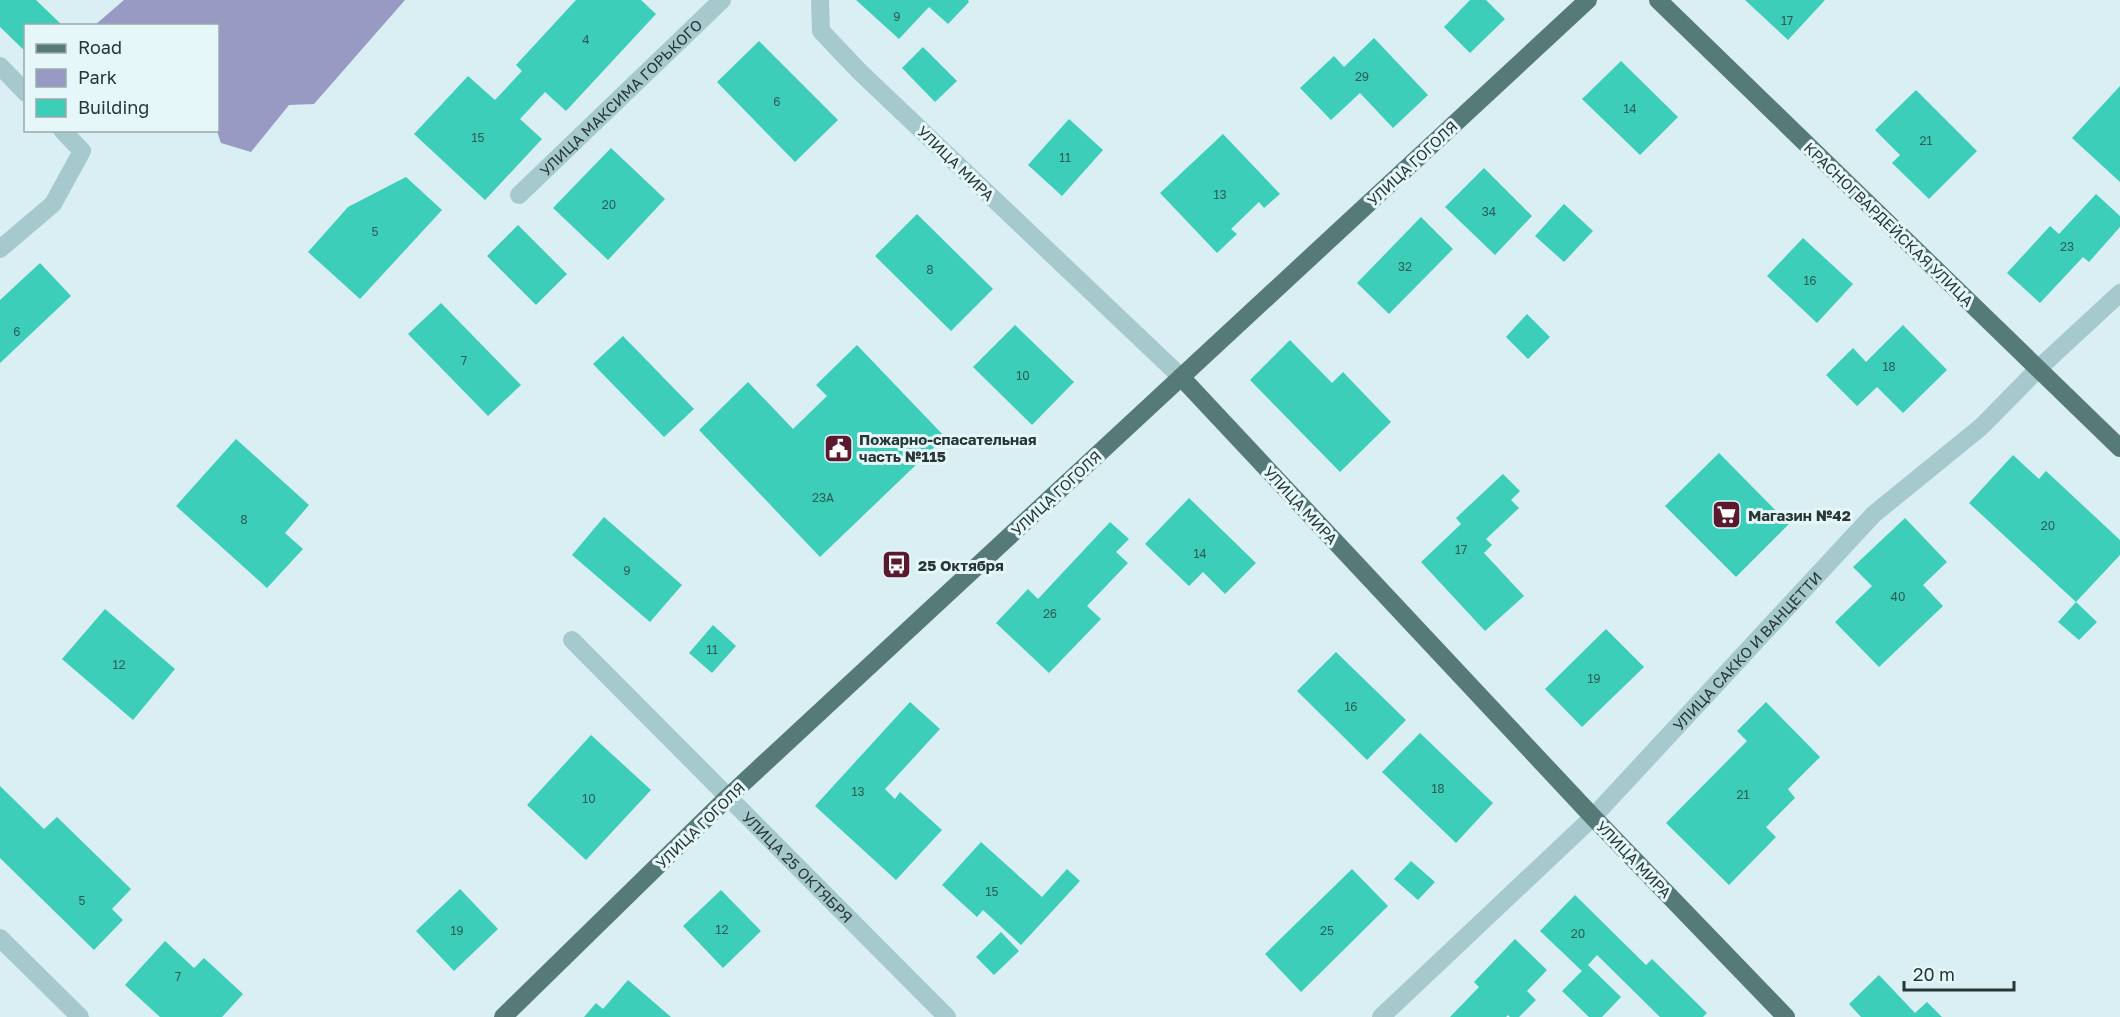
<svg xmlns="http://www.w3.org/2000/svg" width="2120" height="1017" font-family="'Golos Text',sans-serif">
<rect width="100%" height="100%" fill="#d9eff3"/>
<path fill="#989ac3" d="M124,0H405L314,104L289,105L251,152L221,143L217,131L218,26L95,25Z"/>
<g fill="#3dceba">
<path d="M0,0H36L63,26H26V52L0,27Z"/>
<path d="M576,0H641L656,14L566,111L545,92L520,119L542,139L485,200L414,134L468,76L495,100L522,71L516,65Z"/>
<path d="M856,0H968L969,2L948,24L929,7L899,39Z"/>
<path d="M1470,0H1486L1505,19L1470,53L1444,27Z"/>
<path d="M1745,0H1825L1788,40Z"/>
<path d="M1374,38L1428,95L1393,128L1360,93L1331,120L1300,88L1334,56L1344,67Z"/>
<path d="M759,41L838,120L795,162L717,82Z"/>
<path d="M923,47L957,81L935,102L902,68Z"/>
<path d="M1621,61L1678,117L1640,155L1582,99Z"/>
<path d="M2120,86V182L2072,138Z"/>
<path d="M1916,90L1977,151L1929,199L1892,163L1900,155L1875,130Z"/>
<path d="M1069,119L1103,150L1062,196L1028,165Z"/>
<path d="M1223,134L1280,194L1264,208L1259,202L1231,229L1237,234L1217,253L1160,193Z"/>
<path d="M611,148L665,199L608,260L553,208Z"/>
<path d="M1484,168L1532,216L1495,255L1445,207Z"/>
<path d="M406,177L442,210L360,299L308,252L348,207Z"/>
<path d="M2096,194L2120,216V227L2089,262L2083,257L2040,303L2007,273L2050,226L2059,234Z"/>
<path d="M1564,204L1593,231L1564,262L1535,236Z"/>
<path d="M917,214L993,289L951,331L875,256Z"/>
<path d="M1421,217L1453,249L1389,314L1357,283Z"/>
<path d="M518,225L567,274L536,305L487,256Z"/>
<path d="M1803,238L1853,284L1817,323L1767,276Z"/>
<path d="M40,263L71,296L0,363V300Z"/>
<path d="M441,303L521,385L488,416L408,334Z"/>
<path d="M1527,314L1550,337L1528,359L1506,337Z"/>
<path d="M1015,325L1074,382L1032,425L973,367Z"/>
<path d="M1903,325L1947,370L1903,413L1877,387L1857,406L1826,375L1853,348L1866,362Z"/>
<path d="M623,336L694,409L664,437L593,364Z"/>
<path d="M1290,340L1332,383L1343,372L1391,422L1340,472L1250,380Z"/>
<path d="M857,345L945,437L820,557L699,430L748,382L793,429L827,396L816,385Z"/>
<path d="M236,439L309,505L285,533L303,549L267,588L176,506Z"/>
<path d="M1719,453L1789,524L1736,577L1665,506Z"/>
<path d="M2013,455L2039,479L2046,471L2120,540V555L2076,602L1969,503Z"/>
<path d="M1503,474L1520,491L1511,500L1519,508L1486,539L1492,545L1484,553L1524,596L1485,631L1421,562L1461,524L1456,518Z"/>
<path d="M1189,498L1256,563L1225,594L1203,572L1189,586L1145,544Z"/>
<path d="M604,517L682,585L650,622L572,555Z"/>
<path d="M1905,518L1947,562L1923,585L1943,606L1879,667L1835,622L1872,586L1853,567Z"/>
<path d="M1110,522L1129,539L1116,552L1128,563L1087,606L1101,619L1049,673L996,623L1028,589L1038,599Z"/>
<path d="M2076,602L2097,622L2079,640L2058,622Z"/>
<path d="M105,609L175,669L133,720L62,659Z"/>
<path d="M713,625L736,646L712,673L689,653Z"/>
<path d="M1606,629L1644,667L1582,727L1545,689Z"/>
<path d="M1336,652L1406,720L1367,760L1297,691Z"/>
<path d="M910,702L940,729L885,789L895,799L900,792L942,830L896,880L815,806Z"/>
<path d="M1766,702L1820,757L1788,789L1795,798L1766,827L1776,837L1729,885L1666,823L1747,741L1737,731Z"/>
<path d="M1420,733L1493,803L1456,843L1382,772Z"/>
<path d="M591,735L651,790L586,860L527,805Z"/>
<path d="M0,786L44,829L57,817L131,889L112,909L123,920L94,950L0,858Z"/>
<path d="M981,842L1042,897L1067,869L1080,881L1021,945L983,910L977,917L942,885Z"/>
<path d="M1411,861L1435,882L1418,900L1394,879Z"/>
<path d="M1352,869L1388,906L1301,992L1265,954Z"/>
<path d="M460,889L498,929L454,971L416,931Z"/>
<path d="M721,890L761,931L723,968L683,926Z"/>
<path d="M1575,895L1646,965L1652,959L1707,1013L1703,1017H1660L1597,955L1588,965L1621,997L1602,1017H1589L1562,991L1582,971L1540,931Z"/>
<path d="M1001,932L1019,951L994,975L976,957Z"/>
<path d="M1515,939L1547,970L1527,991L1536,1000L1519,1017H1510L1508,1015L1506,1017H1450L1479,987L1474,982Z"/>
<path d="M165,941L194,968L204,958L243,994L222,1017H160L125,985Z"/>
<path d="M1879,975L1915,1013L1927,1002L1942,1017H1861L1849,1004Z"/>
<path d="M628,980L671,1017H584L596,1003L603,1009Z"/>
</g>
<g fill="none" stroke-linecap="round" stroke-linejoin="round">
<g stroke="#a5c9cc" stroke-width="18">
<path d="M820,0L821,31L859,71L1181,377"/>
<path d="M0,66L26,93"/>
<path id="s1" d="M519,195L722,0"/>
<path d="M0,249L53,204L82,151L62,130"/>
<path id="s2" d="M572,640L947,1017"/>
<path d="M0,938L80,1017"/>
<path id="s3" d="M1381,1017L1593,817L1874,514L1981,427L2038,369L2120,293"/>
</g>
<g stroke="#567a78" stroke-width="18">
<path d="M1658,0L2120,448"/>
<path d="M1181,377L1593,817L1786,1017"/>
<path d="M503,1017L728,797L1588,0"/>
</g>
</g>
<defs>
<symbol id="civic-square" viewBox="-11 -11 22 22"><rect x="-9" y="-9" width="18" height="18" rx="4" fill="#5b192e" stroke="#e6f7fa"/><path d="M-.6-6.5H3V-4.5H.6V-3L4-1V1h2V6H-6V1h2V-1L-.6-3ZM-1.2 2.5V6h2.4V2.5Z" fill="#fff"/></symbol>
<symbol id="supermarket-square" viewBox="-11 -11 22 22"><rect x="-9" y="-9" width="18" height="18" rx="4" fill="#5b192e" stroke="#e6f7fa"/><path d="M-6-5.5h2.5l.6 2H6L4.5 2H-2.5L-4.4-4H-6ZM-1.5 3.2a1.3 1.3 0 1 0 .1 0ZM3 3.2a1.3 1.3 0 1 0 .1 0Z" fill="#fff"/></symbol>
<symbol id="bus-square" viewBox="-11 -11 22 22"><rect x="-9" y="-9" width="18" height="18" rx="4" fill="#5b192e" stroke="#e6f7fa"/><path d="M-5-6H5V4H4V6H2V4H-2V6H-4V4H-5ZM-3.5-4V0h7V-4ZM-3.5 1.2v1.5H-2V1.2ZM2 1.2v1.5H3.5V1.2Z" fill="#fff"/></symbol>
</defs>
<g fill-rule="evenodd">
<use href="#civic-square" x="822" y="432" width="33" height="33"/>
<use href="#supermarket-square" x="1710" y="498" width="33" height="33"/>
<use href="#bus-square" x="880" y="548" width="33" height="33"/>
</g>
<g text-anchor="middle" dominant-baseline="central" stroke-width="6" stroke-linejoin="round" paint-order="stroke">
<g font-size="12" fill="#2c5d57">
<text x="897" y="16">9</text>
<text x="1787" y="20">17</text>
<text x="586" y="39">4</text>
<text x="1362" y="76">29</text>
<text x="777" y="101">6</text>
<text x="1630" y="108">14</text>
<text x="478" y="137">15</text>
<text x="1926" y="140">21</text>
<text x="1065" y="157">11</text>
<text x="1220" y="194">13</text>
<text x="609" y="204">20</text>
<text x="1489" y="211">34</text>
<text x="375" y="231">5</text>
<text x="2067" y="246">23</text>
<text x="1405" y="266">32</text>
<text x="930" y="269">8</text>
<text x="1810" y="280">16</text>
<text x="17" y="331">6</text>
<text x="464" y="360">7</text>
<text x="1889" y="366">18</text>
<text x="1023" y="375">10</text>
<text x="823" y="497">23А</text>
<text x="244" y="519">8</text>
<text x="2048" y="525">20</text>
<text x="1461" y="549">17</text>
<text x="1200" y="553">14</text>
<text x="627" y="570">9</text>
<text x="1898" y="596">40</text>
<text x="1050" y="613">26</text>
<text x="712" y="649">11</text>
<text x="119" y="664">12</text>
<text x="1594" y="678">19</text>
<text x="1351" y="706">16</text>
<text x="1438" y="788">18</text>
<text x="858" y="791">13</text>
<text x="1743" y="794">21</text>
<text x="589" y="798">10</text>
<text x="992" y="891">15</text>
<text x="82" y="900">5</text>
<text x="722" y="929">12</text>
<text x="457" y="930">19</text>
<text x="1327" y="930">25</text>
<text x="1578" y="933">20</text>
<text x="178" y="976">7</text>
</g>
<g font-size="15" fill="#273736" stroke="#e6f7fa">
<text stroke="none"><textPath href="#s1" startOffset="141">УЛИЦА МАКСИМА ГОРЬКОГО</textPath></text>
<text transform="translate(956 163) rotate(44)">УЛИЦА МИРА</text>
<text transform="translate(1412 163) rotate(-43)">УЛИЦА ГОГОЛЯ</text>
<text transform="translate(1889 224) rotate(44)">КРАСНОГВАРДЕЙСКАЯ УЛИЦА</text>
<text transform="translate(1056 493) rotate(-43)">УЛИЦА ГОГОЛЯ</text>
<text transform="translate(1301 505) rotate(47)">УЛИЦА МИРА</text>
<text stroke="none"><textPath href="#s3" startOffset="518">УЛИЦА САККО И ВАНЦЕТТИ</textPath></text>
<text transform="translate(700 825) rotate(-44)">УЛИЦА ГОГОЛЯ</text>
<text transform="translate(1634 859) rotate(46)">УЛИЦА МИРА</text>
<text stroke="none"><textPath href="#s2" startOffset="320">УЛИЦА 25 ОКТЯБРЯ</textPath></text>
</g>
<g font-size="15" font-weight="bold" fill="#273736" stroke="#e6f7fa" text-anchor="start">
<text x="859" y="439">Пожарно-спасательная<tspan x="859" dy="17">часть №115</tspan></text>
<text x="1748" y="515">Магазин №42</text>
<text x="918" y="565">25 Октября</text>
</g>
</g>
<rect x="24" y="24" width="195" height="108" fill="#e6f7fa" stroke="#9aaaac" stroke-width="1.5"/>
<rect x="36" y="44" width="30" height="9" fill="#567a78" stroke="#9aaaac" stroke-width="1.5"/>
<text x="78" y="54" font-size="18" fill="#273736">Road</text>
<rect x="36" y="69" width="30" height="18" fill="#989ac3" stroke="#9aaaac" stroke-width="1.5"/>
<text x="78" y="84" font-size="18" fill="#273736">Park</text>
<rect x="36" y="99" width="30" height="18" fill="#3dceba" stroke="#9aaaac" stroke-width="1.5"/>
<text x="78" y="114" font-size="18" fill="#273736">Building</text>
<path d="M1904 981v9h110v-9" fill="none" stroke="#273736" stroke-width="3"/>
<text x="1913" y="981" font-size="18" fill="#273736" stroke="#e6f7fa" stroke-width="4.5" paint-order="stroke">20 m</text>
</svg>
